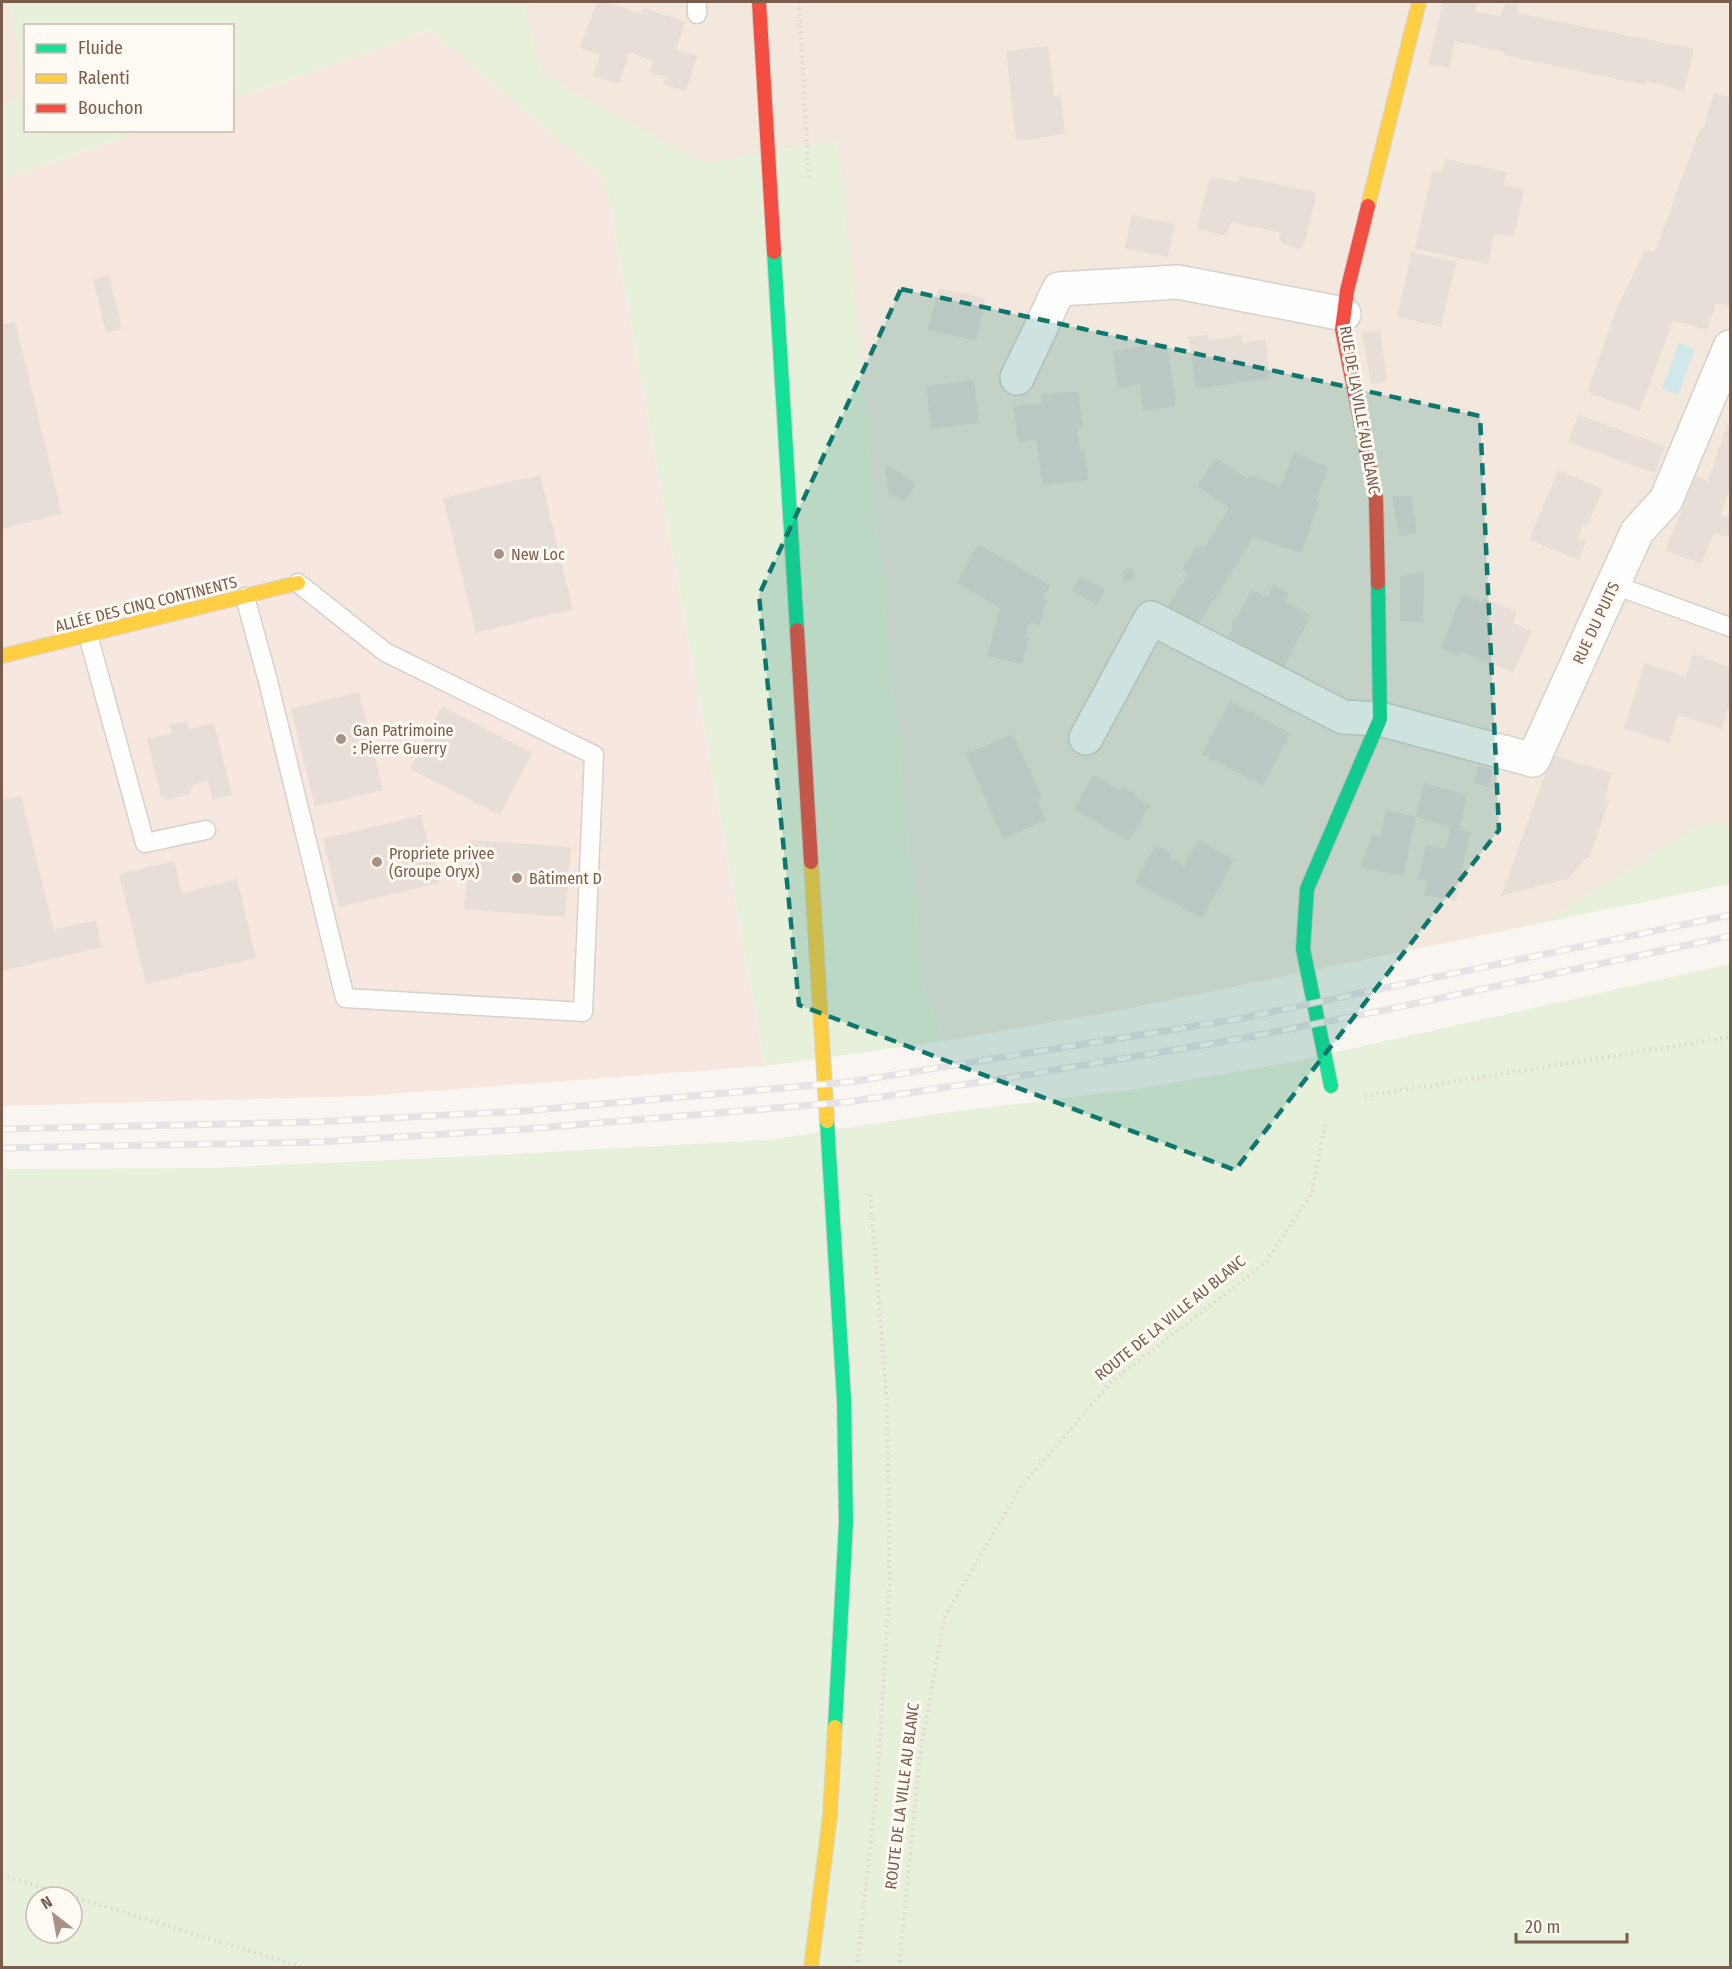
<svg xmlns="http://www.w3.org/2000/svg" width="1732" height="1969" font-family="'Fira Sans Condensed',sans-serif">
<rect width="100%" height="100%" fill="#f9f5f0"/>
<g fill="#f2e8de">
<path d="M2,2H9L25,85V98L2,105Z"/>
<path d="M533,2H1730V822L1694,829L1546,922L1121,1010L945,1041L924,989L837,141L703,164L541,74L524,5Z"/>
</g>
<path fill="#f6e8e1" d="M430,30L605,179L765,1066L364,1096L2,1106V179L141,131L232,130L233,99Z"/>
<g fill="#e7f0db" fill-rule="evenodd">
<path d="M9,2H533L524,5L541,74L703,164L837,141L854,293L924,989L945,1041L765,1066L605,179L430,30L233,99L232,26H26L25,85Z"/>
<path d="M25,98L26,130L141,131L2,179V105Z"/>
<path d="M1730,822V884L1546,922L1694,829Z"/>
<path d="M1730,964V1967H2V1169L210,1168L460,1157L769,1140L950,1112L1137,1089L1292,1062ZM36,1897H72V1933H36Z"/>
</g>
<path fill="#d0e8ea" d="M1679,343L1695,349L1678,395L1662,389Z"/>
<g fill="#e6ded7">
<path d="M597,2H604L641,14L644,8L685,22L676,49L697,56L686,91L663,84L666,77L650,72L654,61L629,52L619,84L593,76L600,55L580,48Z"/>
<path d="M1443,2H1478L1475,12L1501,16L1505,3L1519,5L1517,13L1694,49L1684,91L1647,81L1645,85L1504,55V52L1455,41L1449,68L1428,64Z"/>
<path d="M1048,46L1054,96L1061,95L1065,134L1016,141L1006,51Z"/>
<path d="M1714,94L1730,97V306L1716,303L1707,330L1673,320L1640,411L1587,392L1618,305L1645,250L1655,251L1700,129H1703Z"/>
<path d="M1445,159L1507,172L1504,185L1524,189L1514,237L1495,233L1488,264L1415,249L1432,171L1442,172Z"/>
<path d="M1240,176L1313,192L1316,197L1304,245L1299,249L1283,244L1279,239L1281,233L1231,222L1228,232L1223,235L1197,229L1209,181L1214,177L1238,183Z"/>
<path d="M1132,215L1175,224L1168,257L1125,248Z"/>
<path d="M1412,252L1456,262L1441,327L1397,317Z"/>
<path d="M109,275L122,329L106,333L93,279Z"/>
<path d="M938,288L985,298L976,341L928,330Z"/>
<path d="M15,321L62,514L2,529V324Z"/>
<path d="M1380,331L1387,381L1371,384L1362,332Z"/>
<path d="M1208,335V340L1242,335V343L1265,340L1270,378L1196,389L1189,337Z"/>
<path d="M1167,343L1176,406L1143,411L1140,385L1118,388L1113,351Z"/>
<path d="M974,380L979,423L932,429L926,386Z"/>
<path d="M1078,391L1083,426L1077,427L1080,449H1084L1088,480L1043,485L1036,440L1018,442L1013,406L1042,403L1041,395Z"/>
<path d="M1578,415L1665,446L1655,473L1568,442Z"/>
<path d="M1727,425L1730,426V489L1720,515L1730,518V537L1714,533L1701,564L1665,550L1696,476L1708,481Z"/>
<path d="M1294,453L1328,467L1316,501L1319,502L1302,552H1298L1254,537L1198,625L1168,609V606L1188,574L1182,569L1198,546L1204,549L1229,508L1197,486L1216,458L1248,479L1250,475L1280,487Z"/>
<path d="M885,464L916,483L905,502L888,493Z"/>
<path d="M1558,470L1603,489L1587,527L1583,525L1578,538L1586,542L1579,560L1529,540Z"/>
<path d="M540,475L573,609L476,633L443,498Z"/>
<path d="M1411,496L1417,533L1399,536L1392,497Z"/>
<path d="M978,544L1050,585L1043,597L1046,601L1040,625L1031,623L1028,626L1026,636L1029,638L1022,664L987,656L1000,608L957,583Z"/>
<path d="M1133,569L1135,580L1124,582L1123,570Z"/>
<path d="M1424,572L1423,622L1400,621V576Z"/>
<path d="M1080,576L1105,590L1097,605L1072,591Z"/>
<path d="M1273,585L1289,593L1285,601L1311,615L1284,667L1226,640L1233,626L1231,624L1234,618L1236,619L1252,590L1267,597Z"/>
<path d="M1462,595L1481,602L1483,598L1517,612L1513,623L1532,631L1513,673L1461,651L1459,656L1441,648Z"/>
<path d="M1693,654L1730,667V702L1722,729L1678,715L1669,743L1624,728L1645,663L1686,677Z"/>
<path d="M359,692L383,790L315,807L291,709Z"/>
<path d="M1230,701L1290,733L1263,786L1202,754Z"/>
<path d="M442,706L532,753L500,815L410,769Z"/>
<path d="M187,721L189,729L214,723L232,795L212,800L208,781L193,785L189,794L168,800L161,796L147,739L172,733L170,725Z"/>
<path d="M1013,734L1042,797L1037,799L1046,820L1003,839L966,754Z"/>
<path d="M1552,755L1611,773L1605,800L1609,801L1589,858L1586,857L1570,878L1501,896Z"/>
<path d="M1478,766L1493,770L1488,787L1474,783Z"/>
<path d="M1093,775L1121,791L1122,787L1135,794L1133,796L1150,805L1129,841L1074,809Z"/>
<path d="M1424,783L1467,795L1459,829L1470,832L1456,901L1424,895L1428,881L1418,879L1426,845L1446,849L1451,827L1416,817L1403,876L1360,867L1373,834L1380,836L1386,809L1416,817Z"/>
<path d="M21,796L54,930L96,920L102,947L2,971V800Z"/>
<path d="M421,815L438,883L339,907L323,839Z"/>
<path d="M470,840L571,847L565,917L464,909Z"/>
<path d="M1198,840L1234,860L1202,918L1135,882L1156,845L1172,854L1170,858L1184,866Z"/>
<path d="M174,861L182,893L237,879L256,958L146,984L119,874Z"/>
</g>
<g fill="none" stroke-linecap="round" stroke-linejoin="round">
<defs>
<g id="lane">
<path d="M697,2V14"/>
<path d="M1614,585L1730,627"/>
<path d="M245,597L268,681L345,998L583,1012L594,755L385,652L298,583"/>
<path d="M88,635L145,843L206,830"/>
</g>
<g id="street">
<path d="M1017,378L1059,289L1178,282L1344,314"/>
<path d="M1086,738L1151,618L1343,717L1380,719L1533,760L1637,532L1666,500L1730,347"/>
</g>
<g id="fast">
<path d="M774,252L797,630"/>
<path d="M1331,1086L1303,949L1307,889L1380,719L1378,583"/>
<path d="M827,1121L844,1400L846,1522L835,1727"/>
</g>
<g id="slow">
<path d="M1368,206L1419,2"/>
<path d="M2,656L298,583"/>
<path d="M811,862L827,1121"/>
<path d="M811,1968L830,1816L835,1727"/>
</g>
<g id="jam">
<path d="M759,2L774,252"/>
<path d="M1368,206L1347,291L1342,329L1376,499L1378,583"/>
<path d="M797,630L811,862"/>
</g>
</defs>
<use href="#lane" stroke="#d7d1cb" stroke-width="21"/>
<use href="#street" stroke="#d7d1cb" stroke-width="36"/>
<use href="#fast" stroke="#d9d2cb" stroke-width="16"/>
<use href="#slow" stroke="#d9d2cb" stroke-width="16"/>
<use href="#jam" stroke="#d9d2cb" stroke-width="16"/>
<g stroke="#dcd5d0" stroke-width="4" stroke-dasharray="1.5 4.5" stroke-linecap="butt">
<path d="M799,2L809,180"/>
<path d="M1365,1096L1730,1037"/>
<path d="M2,1875L305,1968"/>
<path d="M857,1968L877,1784L890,1582L887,1402L870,1190"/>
<path d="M899,1968L920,1756L944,1618L1020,1488L1111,1382L1265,1263L1311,1194L1326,1121"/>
</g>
<use href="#lane" stroke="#fefefd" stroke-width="18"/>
<use href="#street" stroke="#fefefd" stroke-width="33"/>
<use href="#fast" stroke="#16e098" stroke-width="14"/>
<use href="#slow" stroke="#ffcf43" stroke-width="14"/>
<use href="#jam" stroke="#f24e42" stroke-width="14"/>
<defs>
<g id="rail">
<path d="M2,1129L314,1122L523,1111L850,1082L1238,1019L1730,915"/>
<path d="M2,1148L318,1142L526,1129L847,1102L1001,1079L1244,1038L1385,1010L1730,936"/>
</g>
</defs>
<use href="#rail" stroke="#e6e3e7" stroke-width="7"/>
<use href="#rail" stroke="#fffaf3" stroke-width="4.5" stroke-dasharray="14" stroke-linecap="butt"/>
</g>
<path fill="#0f766e" fill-opacity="0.2" stroke="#0f766e" stroke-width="4.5" stroke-dasharray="12 8" stroke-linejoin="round" d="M901,289L1480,416L1499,830L1235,1170L799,1005L759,595Z"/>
<g fill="#a69286" stroke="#fffaf3" stroke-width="2">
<circle cx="499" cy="554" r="6"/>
<circle cx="341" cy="739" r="6"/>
<circle cx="377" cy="862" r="6"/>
<circle cx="517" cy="878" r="6"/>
</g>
<g text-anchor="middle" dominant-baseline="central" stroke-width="6" stroke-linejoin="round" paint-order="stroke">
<g font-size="16" fill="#7a5c4d" stroke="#fffaf3">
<text transform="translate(1360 410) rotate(80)">RUE DE LA VILLE AU BLANC</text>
<text transform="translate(146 604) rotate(-14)">ALLÉE DES CINQ CONTINENTS</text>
<text transform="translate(1596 623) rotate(-65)">RUE DU PUITS</text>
<text transform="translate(1170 1318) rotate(-39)">ROUTE DE LA VILLE AU BLANC</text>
<text transform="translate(902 1796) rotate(-83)">ROUTE DE LA VILLE AU BLANC</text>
</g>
<g font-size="16" fill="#7a5c4d" stroke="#fffaf3" text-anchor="start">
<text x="511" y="554">New Loc</text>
<text x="353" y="730">Gan Patrimoine<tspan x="353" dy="18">: Pierre Guerry</tspan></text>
<text x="389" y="853">Propriete privee<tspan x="389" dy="18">(Groupe Oryx)</tspan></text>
<text x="529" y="878">Bâtiment D</text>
</g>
</g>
<rect width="1732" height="1969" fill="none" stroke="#7a5c4d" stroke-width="6"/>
<rect x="24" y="24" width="210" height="108" fill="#fffaf3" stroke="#cabbb1" stroke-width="1.5"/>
<rect x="36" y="44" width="30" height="9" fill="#16e098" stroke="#cabbb1" stroke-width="1.5"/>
<text x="78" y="54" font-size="18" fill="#7a5c4d">Fluide</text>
<rect x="36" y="74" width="30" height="9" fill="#ffcf43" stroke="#cabbb1" stroke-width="1.5"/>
<text x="78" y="84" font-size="18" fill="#7a5c4d">Ralenti</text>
<rect x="36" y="104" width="30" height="9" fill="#f24e42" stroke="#cabbb1" stroke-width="1.5"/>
<text x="78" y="114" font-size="18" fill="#7a5c4d">Bouchon</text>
<g transform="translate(54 1915) rotate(329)"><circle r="28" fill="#fffaf3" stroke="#cabbb1" stroke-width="1.5"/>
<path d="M0-4.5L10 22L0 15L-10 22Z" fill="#a69286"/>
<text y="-9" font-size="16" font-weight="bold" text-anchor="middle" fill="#7a5c4d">N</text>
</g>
<path d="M1516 1933v9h111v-9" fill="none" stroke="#7a5c4d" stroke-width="3"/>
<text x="1525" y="1933" font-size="18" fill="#7a5c4d" stroke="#fffaf3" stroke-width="4.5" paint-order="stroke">20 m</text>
</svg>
